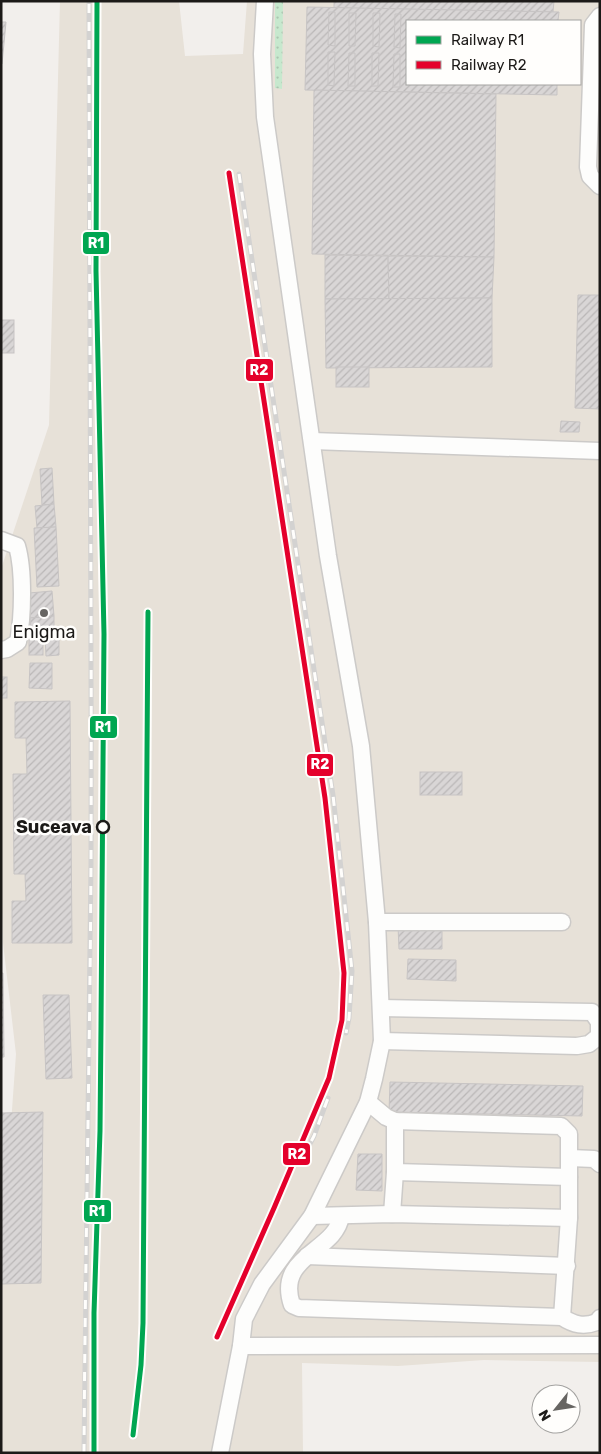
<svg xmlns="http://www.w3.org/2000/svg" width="601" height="1454" font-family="Rubik,sans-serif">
<defs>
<pattern id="grass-dots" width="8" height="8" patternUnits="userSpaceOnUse" patternTransform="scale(1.25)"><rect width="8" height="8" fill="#c7e8ce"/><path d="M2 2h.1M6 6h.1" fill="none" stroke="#aac6b0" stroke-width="1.8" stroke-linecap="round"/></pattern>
<pattern id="building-hatch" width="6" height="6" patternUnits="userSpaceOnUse" patternTransform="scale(1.25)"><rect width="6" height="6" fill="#d9d6d6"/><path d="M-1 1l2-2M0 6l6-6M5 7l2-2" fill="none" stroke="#bab7b7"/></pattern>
</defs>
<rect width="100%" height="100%" fill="#f2efec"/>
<path fill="#e7e1d8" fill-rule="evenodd" d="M60,1H179L185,56L243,54L247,1H600V1362L484,1360L398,1366L302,1363L303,1453H1V1263L16,1054L3,943L1,880V569L49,425ZM407,21H580V84H407Z"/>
<path fill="url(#grass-dots)" d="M275,1H283L282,89L275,88Z"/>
<g fill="url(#building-hatch)" stroke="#c7c4c4">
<path d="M334,1H554L553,12L334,8Z"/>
<path d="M307,7L559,12L558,21H407V84H557V95L305,90Z"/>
<path d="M329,12H335V46L328,45Z"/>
<path d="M349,13H356L355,46H349Z"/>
<path d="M373,13H380L379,47L373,46Z"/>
<path d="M395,14H401L400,48L394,47Z"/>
<path d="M1,22H6L2,64H1Z"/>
<path d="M328,52H335L334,86L328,85Z"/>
<path d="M349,53H355V86H348Z"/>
<path d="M372,53H379L378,86H372Z"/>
<path d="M394,54H400V87H393Z"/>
<path d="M314,90L496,94L494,257L312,254Z"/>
<path d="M325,255L388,256L389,299H325Z"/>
<path d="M388,256L494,257L492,298L389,299Z"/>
<path d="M578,295H600V409L575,408Z"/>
<path d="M492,298V367L326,368L325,299Z"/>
<rect x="1" y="320" width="13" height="33"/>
<rect x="336" y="367" width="33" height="20"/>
<path d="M561,421L580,422L579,432H560Z"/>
<path d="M52,468L54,504L42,505L40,469Z"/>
<path d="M54,504L56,527L37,528L35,506Z"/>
<path d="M56,527L59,586L37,587L34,528Z"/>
<path d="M52,591L54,616L30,618L29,593Z"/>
<path d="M54,616V627L31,628L30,618Z"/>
<rect x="29" y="634" width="14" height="21"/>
<path d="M45,636H59V655L46,656Z"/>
<path d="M30,663H52V689L29,688Z"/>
<rect x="1" y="677" width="6" height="21"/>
<path d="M70,701L72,943H12V901H26L25,874H14L13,774H27L26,738H15V702Z"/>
<rect x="420" y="772" width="42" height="23"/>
<path d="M398,926H442V949H399Z"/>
<path d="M408,959L456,960V981L407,979Z"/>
<path d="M1,973H3L4,1057H1Z"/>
<path d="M43,995H69L72,1078L46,1079Z"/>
<path d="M390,1082L583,1086L582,1116L389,1112Z"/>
<path d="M43,1112L41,1283L1,1284V1113Z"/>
<path d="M358,1154H382V1191L356,1190Z"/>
</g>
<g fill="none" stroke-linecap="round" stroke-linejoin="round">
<defs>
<g id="minor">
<path d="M600,16L593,25L588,167L590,176L600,186"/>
<path d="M312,441L600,451"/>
<path d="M1,540L17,546C24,570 23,617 18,642L7,649L1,650"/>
<path d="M377,922H562"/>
<path d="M381,1008L592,1012L599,1022V1036L589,1044L577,1046L382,1041"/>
<path d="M368,1102L386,1117L395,1121L561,1126L569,1134V1218L562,1317"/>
<path d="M570,1158L594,1159L600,1164"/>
<path d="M395,1172L569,1177"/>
<path d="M392,1214L395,1172V1121"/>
<path d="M312,1216L392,1214L569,1218"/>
<path d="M341,1216C336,1252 275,1255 292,1305L299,1308L562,1317C574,1325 584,1327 597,1322L600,1318"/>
<path d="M307,1256L567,1266"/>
<path d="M241,1346L600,1345"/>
<path d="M220,1453L241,1346L244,1319L262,1284L312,1216L368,1102L374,1079L382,1041L377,922L361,746L328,556L265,117L262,54L265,1"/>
</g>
</defs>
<use href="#minor" stroke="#cccac8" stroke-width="19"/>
<use href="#minor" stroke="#fdfdfc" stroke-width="16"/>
<defs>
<g id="rail">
<path d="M239,174L333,795L352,971L349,1018L346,1033"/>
<path d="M303,1157L314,1136L328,1098"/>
<path d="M217,1337L274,1208L329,1078L342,1020L344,973L325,798L229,173"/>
<path d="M133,1435L141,1365L143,1323L148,612"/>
<path d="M84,1453C85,1256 90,1059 91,862C92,575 89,288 89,1"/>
</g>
</defs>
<use href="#rail" stroke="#d3d2d1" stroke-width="5"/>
<use href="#rail" stroke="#fffefc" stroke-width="3" stroke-dasharray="9" stroke-linecap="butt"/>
<defs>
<g id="rail-1">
<path d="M133,1435L141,1365L143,1323L148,612"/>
<path d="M94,1453V1313L100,1131L101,1026L104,634L96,271L97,1"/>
</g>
<path id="rail-2" d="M217,1337L274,1208L329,1078L342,1020L344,973L325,798L229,173"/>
</defs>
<use href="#rail-1" stroke="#fffefc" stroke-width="9"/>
<use href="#rail-2" stroke="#fffefc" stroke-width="9"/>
<use href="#rail-1" stroke="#00a651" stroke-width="5"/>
<use href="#rail-2" stroke="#e4002b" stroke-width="5"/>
</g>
<circle fill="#676562" stroke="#fffefc" stroke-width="2" cx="44" cy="613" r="5"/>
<circle fill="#fffefc" stroke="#1c1a18" stroke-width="2.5" cx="103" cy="827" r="6"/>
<g text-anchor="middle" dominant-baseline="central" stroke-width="5" stroke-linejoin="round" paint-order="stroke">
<g font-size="18" fill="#1c1a18" stroke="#fffefc">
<text x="44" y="632">Enigma</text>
</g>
<g font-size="18" font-weight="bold" fill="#1c1a18" stroke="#fffefc" text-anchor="end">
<text x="92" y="827">Suceava</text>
</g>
</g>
<g stroke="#fffefc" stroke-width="2">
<rect x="82" y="231" width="28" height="24" rx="5" fill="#00a651"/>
<rect x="245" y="358" width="29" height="24" rx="5" fill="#e4002b"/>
<rect x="89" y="715" width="29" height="24" rx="5" fill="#00a651"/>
<rect x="306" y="753" width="28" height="24" rx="5" fill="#e4002b"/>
<rect x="282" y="1142" width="29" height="24" rx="5" fill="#e4002b"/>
<rect x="83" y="1199" width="29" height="24" rx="5" fill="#00a651"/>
</g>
<g font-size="14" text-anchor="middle" font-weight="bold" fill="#fff">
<text x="96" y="248">R1</text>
<text x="259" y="375">R2</text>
<text x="103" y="732">R1</text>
<text x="320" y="769">R2</text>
<text x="297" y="1159">R2</text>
<text x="97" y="1216">R1</text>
</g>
<rect width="601" height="1454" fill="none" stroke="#1c1a18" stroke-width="5"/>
<rect x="406" y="20" width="175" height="65" fill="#fffefc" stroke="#a4a3a1"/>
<rect x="416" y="36" width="25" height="8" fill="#00a651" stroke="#a4a3a1"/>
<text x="451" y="45" font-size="15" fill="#1c1a18">Railway R1</text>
<rect x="416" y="61" width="25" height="8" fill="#e4002b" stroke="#a4a3a1"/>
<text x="451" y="70" font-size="15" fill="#1c1a18">Railway R2</text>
<g transform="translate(556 1409) rotate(240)"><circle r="24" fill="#fffefc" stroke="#a4a3a1"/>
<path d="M0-4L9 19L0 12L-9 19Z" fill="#676562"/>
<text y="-8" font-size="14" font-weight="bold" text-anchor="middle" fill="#1c1a18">N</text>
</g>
</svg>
